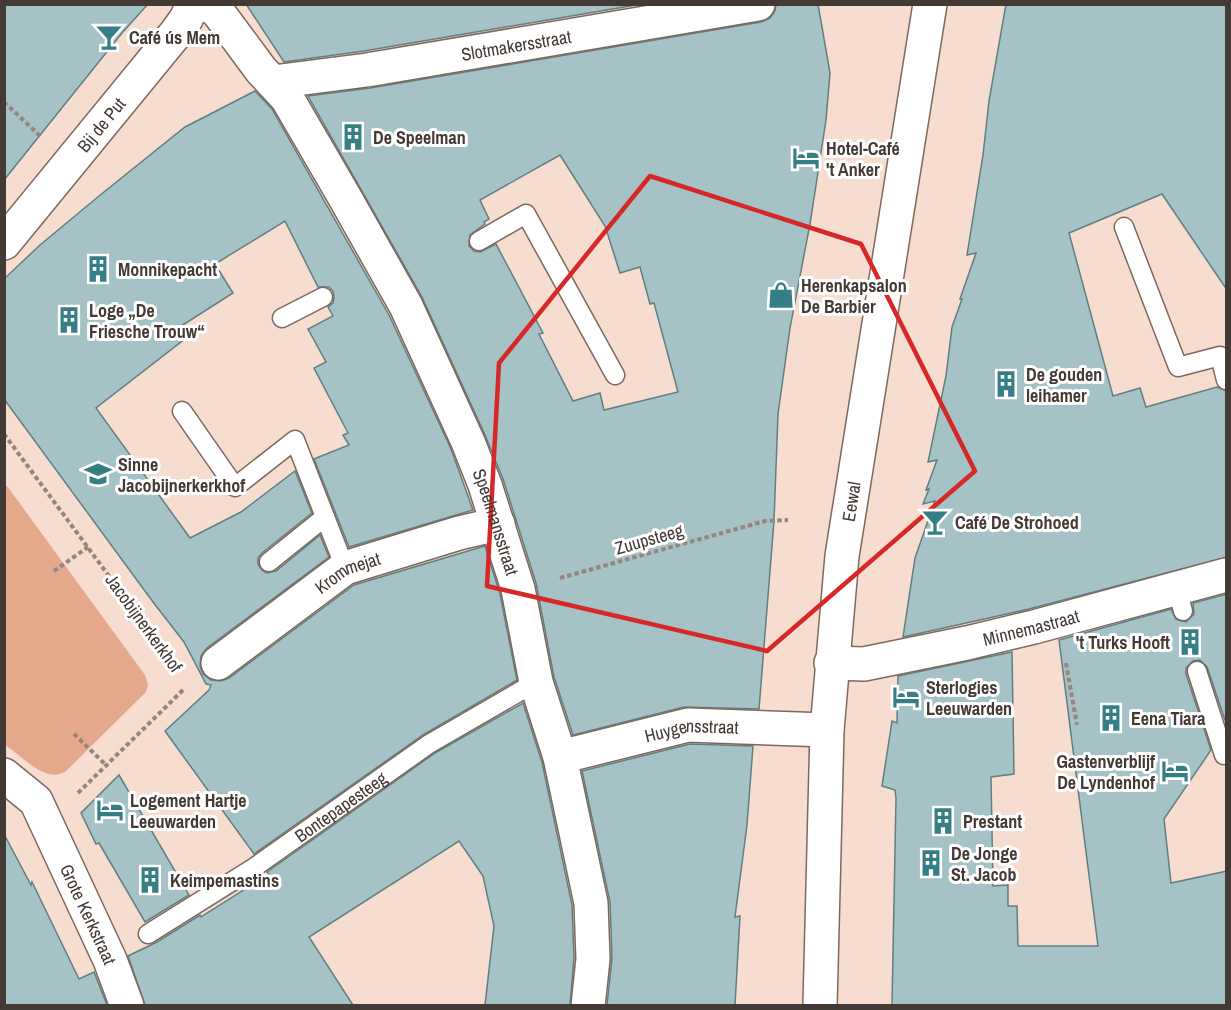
<svg xmlns="http://www.w3.org/2000/svg" width="1231" height="1010" font-family="'Archivo Narrow',sans-serif">
<rect width="100%" height="100%" fill="#f6ddd0"/>
<path fill="#e4a98b" d="M5,485L7,486L145,675L148,685L146,692L66,771C47,785 22,756 5,745Z"/>
<g fill="#a5c3c6" stroke="#627e81" stroke-width="1.5" fill-rule="evenodd">
<path d="M4,4H148L122,33L4,180Z"/>
<path d="M246,4H642L364,51L284,62Z"/>
<path d="M776,4H818L830,73L826,120L810,224L790,328L778,414L774,521L759,709L684,707L573,735L554,677L536,583L503,479L485,435L422,297L308,96L370,88L761,22L770,18L775,11ZM560,155L605,226L620,273L640,267L650,304L654,303L678,392L604,410L600,393L573,401L539,334L543,333L496,244L480,252L474,251L469,246L470,235L485,224L484,222L489,219L480,200Z"/>
<path d="M1006,4H1227V290L1162,194L1069,233L1113,396L1140,388L1146,407L1217,387L1227,391V557L1029,609L903,637L915,558L935,501L923,504L929,489L926,490L937,460L928,462L946,376L952,327L962,299H960L976,253L967,255L983,155L989,101Z"/>
<path d="M255,91L272,109L389,315L451,449L473,510L349,547L314,459L349,445L343,435L348,433L314,368L326,362L308,329L333,316L328,307L333,303L334,297L333,291L329,287H318L285,221L215,264L233,293L178,328L186,338L96,408L190,538L241,512L295,471L312,513L262,553L258,558V564L261,569L266,573L276,571L320,535L329,557L207,648L201,656L200,666L203,674L211,680L221,681L229,678L354,585L485,546L500,594L517,680L423,735L254,854L165,731L209,690L211,685L206,684L184,642L153,602L4,399V279L40,245L99,196L185,127Z"/>
<path d="M1227,594V726L1207,667L1200,660L1193,661L1186,668V674L1211,750L1164,819L1171,883L1227,871V1005H892L896,798L895,790L882,786L892,721L897,723L898,676L1012,652L1014,774L991,777L993,886L1008,885V906H1017L1018,946H1098L1059,640L1171,609L1176,619L1186,622L1194,614L1193,603Z"/>
<path d="M523,703L542,762L572,905L574,958L570,1005H485L494,926L483,876L459,841L309,937L353,1005H145L128,956L157,942L200,915L201,917L269,874L267,872L435,753Z"/>
<path d="M690,744L753,746L747,825L735,917L740,916L735,1005H607L612,958L610,902L582,771Z"/>
<path d="M119,775L189,895L145,922L99,843L96,844L81,813Z"/>
<path d="M4,834L31,885L32,882L79,979L94,972L107,1005H4Z"/>
</g>
<g fill="none" stroke-linecap="round" stroke-linejoin="round">
<defs>
<g id="service">
<path d="M1124,227L1178,367L1220,356L1226,380"/>
<path d="M479,241L526,214L615,375"/>
<path d="M282,318L323,297"/>
<path d="M182,411L235,487L295,440L345,568"/>
<path d="M269,562L325,517"/>
<path d="M1177,590L1183,611"/>
<path d="M1197,671L1224,755"/>
<path id="s1" d="M148,934L252,869L429,744L536,682"/>
</g>
<g id="minor">
<path id="s2" d="M207,4L218,12L261,70L287,98L344,196L406,306L468,442L485,485L518,589L536,682L560,757L591,903L593,959L588,1006"/>
<path id="s3" d="M273,82L367,70L758,4"/>
<path id="s4" d="M4,243L176,33L186,19L193,4"/>
<path id="s5" d="M218,663L345,568L459,533L498,524"/>
<path id="s6" d="M831,663L864,664L967,643L1034,627L1226,575"/>
<path id="s7" d="M560,757L688,725L827,730"/>
<path id="s8" d="M4,775L36,801L110,960L127,1006"/>
<path id="s9" d="M820,1006L827,730L842,556L930,4"/>
</g>
</defs>
<use href="#service" stroke="#7e685d" stroke-width="21"/>
<use href="#minor" stroke="#7e685d" stroke-width="36"/>
<g stroke="#96857c" stroke-width="4" stroke-dasharray="4.5 3" stroke-linecap="butt">
<path d="M4,102L39,135"/>
<path d="M4,434L174,664"/>
<path d="M54,571L88,547"/>
<path d="M560,578L765,521L788,520"/>
<path d="M1066,663L1077,725"/>
<path d="M984,682V695"/>
<path d="M74,734L106,765"/>
<path d="M78,793L184,689"/>
</g>
<use href="#service" stroke="#fff" stroke-width="18"/>
<use href="#minor" stroke="#fff" stroke-width="33"/>
</g>
<path fill="none" stroke="#d62828" stroke-width="4.5" stroke-linejoin="round" d="M650,176L861,244L975,471L767,651L487,586L499,363Z"/>
<defs>
<symbol id="bar-bare" viewBox="-9 -9 18 18"><path d="M-6-5H6L.8 .8V4.5H3.5V6h-7V4.5H-.8V.8Z" fill="#367e85" stroke="#fff" stroke-width="2.5" paint-order="stroke"/></symbol>
<symbol id="building-bare" viewBox="-9 -9 18 18"><path d="M-4-6H4V6H1V3H-1V6H-4ZM-2.5-4.3h1.7v1.8h-1.7ZM.8-4.3h1.7v1.8H.8ZM-2.5-1h1.7V.8h-1.7ZM.8-1h1.7V.8H.8Z" fill="#367e85" stroke="#fff" stroke-width="2.5" paint-order="stroke"/></symbol>
<symbol id="hotel-bare" viewBox="-9 -9 18 18"><path d="M-6-4.5h1.5V1H6V5H4.5V3h-9V5H-6ZM-4 0a1.8 1.8 0 1 1 3.6 0ZM.5 0V-2.5h3Q6-2.5 6 0Z" fill="#367e85" stroke="#fff" stroke-width="2.5" paint-order="stroke"/></symbol>
<symbol id="shop-bare" viewBox="-9 -9 18 18"><path d="M-5-2.5h2.3a2.7 3.5 0 0 1 5.4 0H5L5.5 6h-11ZM-1.5-2.5h3a1.5 2.3 0 0 0-3 0Z" fill="#367e85" stroke="#fff" stroke-width="2.5" paint-order="stroke"/></symbol>
<symbol id="school-bare" viewBox="-9 -9 18 18"><path d="M0-5L7-2L0 1L-7-2ZM-4 1L0 2.5L4 1V4Q0 6-4 4Z" fill="#367e85" stroke="#fff" stroke-width="2.5" paint-order="stroke"/></symbol>
</defs>
<g fill-rule="evenodd">
<use href="#bar-bare" x="90" y="18" width="38" height="38"/>
<use href="#building-bare" x="334" y="118" width="38" height="38"/>
<use href="#hotel-bare" x="787" y="139" width="38" height="38"/>
<use href="#building-bare" x="79" y="250" width="38" height="38"/>
<use href="#shop-bare" x="762" y="276" width="38" height="38"/>
<use href="#building-bare" x="50" y="301" width="38" height="38"/>
<use href="#building-bare" x="987" y="365" width="38" height="38"/>
<use href="#school-bare" x="79" y="455" width="38" height="38"/>
<use href="#bar-bare" x="916" y="503" width="38" height="38"/>
<use href="#building-bare" x="1171" y="623" width="38" height="38"/>
<use href="#hotel-bare" x="887" y="678" width="38" height="38"/>
<use href="#building-bare" x="1092" y="699" width="38" height="38"/>
<use href="#hotel-bare" x="1156" y="752" width="38" height="38"/>
<use href="#hotel-bare" x="91" y="791" width="38" height="38"/>
<use href="#building-bare" x="924" y="802" width="38" height="38"/>
<use href="#building-bare" x="912" y="844" width="38" height="38"/>
<use href="#building-bare" x="131" y="861" width="38" height="38"/>
</g>
<g text-anchor="middle" dominant-baseline="central" stroke-width="6" stroke-linejoin="round" paint-order="stroke">
<g font-size="18" font-weight="bold" fill="#443a35" stroke="#fff" text-anchor="start">
<text x="129" y="37">Café ús Mem</text>
<text x="373" y="137">De Speelman</text>
<text x="826" y="148">Hotel-Café<tspan x="826" dy="21">'t Anker</tspan></text>
<text x="118" y="269">Monnikepacht</text>
<text x="801" y="285">Herenkapsalon<tspan x="801" dy="21">De Barbier</tspan></text>
<text x="89" y="310">Loge „De<tspan x="89" dy="21">Friesche Trouw“</tspan></text>
<text x="1026" y="374">De gouden<tspan x="1026" dy="21">leihamer</tspan></text>
<text x="118" y="464">Sinne<tspan x="118" dy="21">Jacobijnerkerkhof</tspan></text>
<text x="955" y="522">Café De Strohoed</text>
<text x="1170" y="642" text-anchor="end">'t Turks Hooft</text>
<text x="926" y="687">Sterlogies<tspan x="926" dy="21">Leeuwarden</tspan></text>
<text x="1131" y="718">Eena Tiara</text>
<text x="1155" y="761" text-anchor="end">Gastenverblijf<tspan x="1155" dy="21">De Lyndenhof</tspan></text>
<text x="130" y="800">Logement Hartje<tspan x="130" dy="21">Leeuwarden</tspan></text>
<text x="963" y="821">Prestant</text>
<text x="951" y="853">De Jonge<tspan x="951" dy="21">St. Jacob</tspan></text>
<text x="170" y="880">Keimpemastins</text>
</g>
<g font-size="18" fill="#443a35" stroke="#fff">
<text stroke="none"><textPath href="#s3" startOffset="246">Slotmakersstraat</textPath></text>
<text stroke="none"><textPath href="#s4" startOffset="153">Bij de Put</textPath></text>
<text stroke="none"><textPath href="#s9" startOffset="506">Eewal</textPath></text>
<text stroke="none"><textPath href="#s2" startOffset="598">Speelmansstraat</textPath></text>
<text transform="translate(649 539) rotate(-16)">Zuupsteeg</text>
<text stroke="none"><textPath href="#s5" startOffset="159">Krommejat</textPath></text>
<text transform="translate(144 623) rotate(54)">Jacobijnerkerkhof</text>
<text stroke="none"><textPath href="#s6" startOffset="204">Minnemastraat</textPath></text>
<text stroke="none"><textPath href="#s7" startOffset="135">Huygensstraat</textPath></text>
<text stroke="none"><textPath href="#s1" startOffset="231">Bontepapesteeg</textPath></text>
<text stroke="none"><textPath href="#s8" startOffset="166">Grote Kerkstraat</textPath></text>
</g>
</g>
<rect width="1231" height="1010" fill="none" stroke="#443a35" stroke-width="12"/>
</svg>
